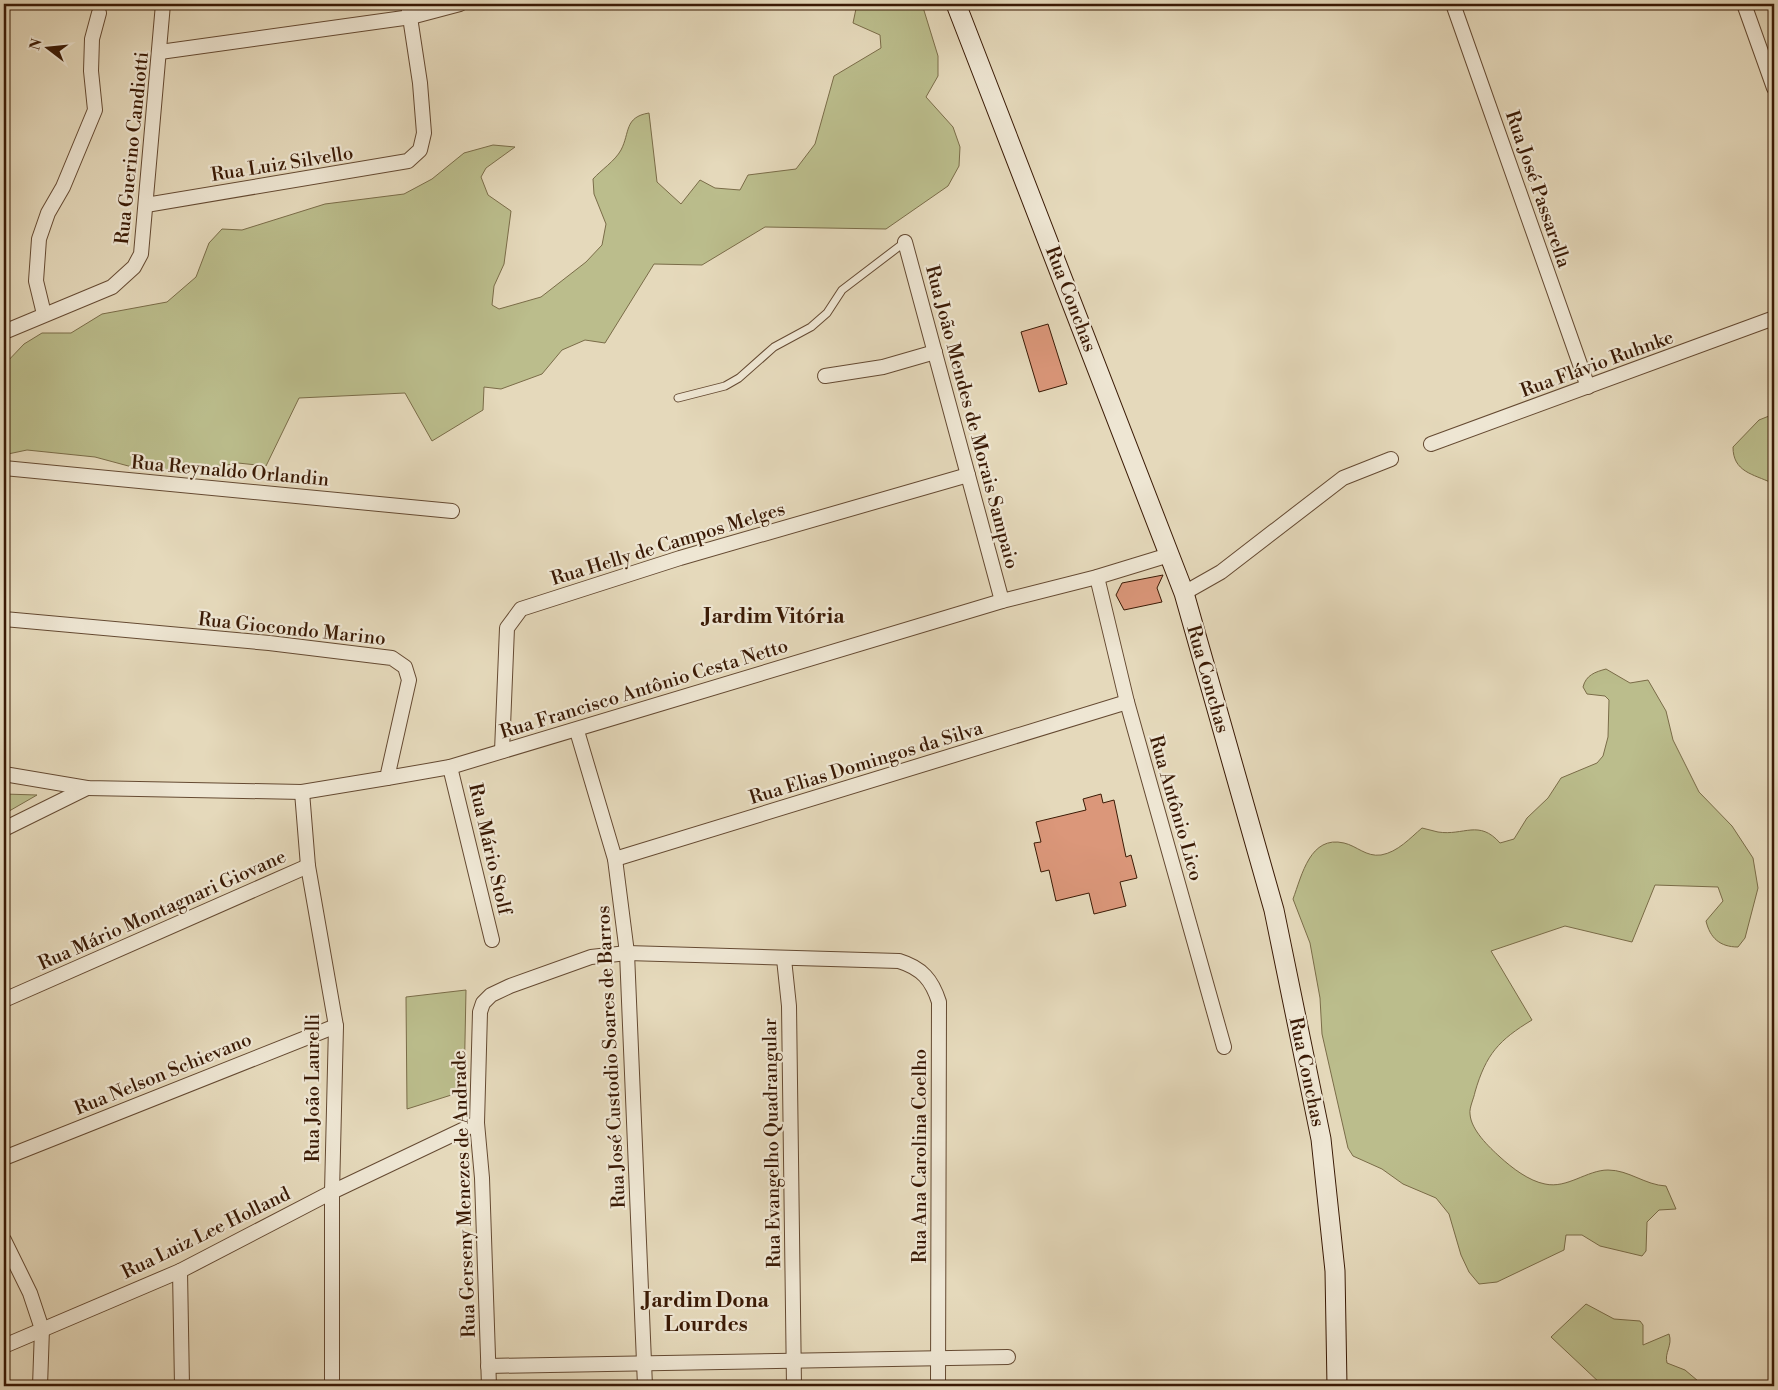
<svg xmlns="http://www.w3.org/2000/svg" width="1778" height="1390" font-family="'Libre Bodoni',serif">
<rect width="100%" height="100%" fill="#e5d9bb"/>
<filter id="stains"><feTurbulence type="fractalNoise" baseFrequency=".004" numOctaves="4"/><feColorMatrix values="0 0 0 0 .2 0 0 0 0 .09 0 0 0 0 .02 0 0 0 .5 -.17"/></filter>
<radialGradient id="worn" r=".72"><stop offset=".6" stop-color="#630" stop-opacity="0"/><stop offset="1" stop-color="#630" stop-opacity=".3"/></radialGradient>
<g fill="#bbbd8c" stroke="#7a6c48">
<path d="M857,4H922L938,56V76L926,97L953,127L960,147L959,166L948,186L886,229L765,227L702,265L654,264L605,343L585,340L562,350L542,374L501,389L484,387L483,410L432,441L405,393L299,398L266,466L238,463L197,470L147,471L95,457L27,450L8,454L4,452V365L24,344L42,333H71L102,314L167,302L196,277L209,243L222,229L242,230L325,204L404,194L432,179L464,153L493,145L515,147L486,168L481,177L488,195L511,211L504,264L494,286L492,305L499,309L541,297L586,262L602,245L606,224L594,194L593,179C601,170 615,161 621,150C630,133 624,117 649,113L657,182L681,204L700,180L715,188L740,190L748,175L796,169L815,144L834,76L881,48L880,35L853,23Z"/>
<path d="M1774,414V487L1772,483C1753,474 1733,472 1733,447L1759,420Z"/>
<path d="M1606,669L1630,683L1648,680L1666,711L1673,740L1699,792L1732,826L1753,858L1758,888L1745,938L1738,947C1720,947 1710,938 1706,921L1723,901L1718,887L1655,885L1632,942L1565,926L1491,951L1532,1020C1499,1040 1486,1054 1475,1092C1474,1098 1469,1108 1470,1114C1471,1130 1489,1147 1500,1157C1512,1168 1529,1181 1545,1184C1567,1189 1587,1170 1608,1170C1629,1170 1645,1185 1666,1186L1676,1209L1659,1210L1647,1222L1646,1251L1642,1256L1600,1246L1582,1235H1566L1564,1250L1497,1282L1479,1284L1469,1272L1461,1255L1449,1214L1436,1198L1403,1184L1382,1169L1353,1156L1348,1148L1322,1034L1320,998L1310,943L1293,899C1302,875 1310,835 1344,843C1357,846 1366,857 1381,855C1398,852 1410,838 1422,828C1427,829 1433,831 1438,832C1464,836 1479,819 1500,843L1514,839L1527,818L1548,798L1561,778L1597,763L1603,756L1608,737L1609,700L1605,696L1587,694L1583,687C1586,675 1595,672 1606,669Z"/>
<path d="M4,794L37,795L4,814Z"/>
<path d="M466,990L464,1091L407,1109L406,997Z"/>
<path d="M1586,1304L1614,1319L1640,1321L1643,1325V1345L1669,1334C1673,1345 1664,1353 1667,1363L1685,1370L1704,1386H1612L1601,1384L1551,1337Z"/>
</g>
<g fill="#db977a" stroke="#3a1a05">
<path d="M1048,324L1067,384L1039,392L1021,332Z"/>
<path d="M1163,575L1157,588L1162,602L1124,610L1116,595L1122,583Z"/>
<path d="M1101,794L1103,803L1114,800L1126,857L1131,855L1137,878L1120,882L1126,906L1094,914L1089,893L1056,901L1049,870L1041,872L1034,843L1041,842L1036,822L1086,810L1083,799Z"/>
</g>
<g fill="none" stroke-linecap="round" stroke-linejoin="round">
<defs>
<path id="service" d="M678,398L725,386L739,378L774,347L811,327L827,313L842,290L905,242"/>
<g id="minor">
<path d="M1453,4L1588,387"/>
<path d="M1744,4L1774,88"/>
<path d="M160,52L411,17L460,4"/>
<path d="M146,205L408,161L420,150L424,133L420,83L408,4"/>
<path d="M905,242L1002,601"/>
<path d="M44,314L36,281L39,239L48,213L63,187L95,110L91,71L92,39L99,13"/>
<path d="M4,332L112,287L134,267L141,254L163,4"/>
<path d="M825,376L883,367L935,352"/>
<path d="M1431,444L1774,318"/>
<path d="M4,468L452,511"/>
<path d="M1097,577L1127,702L1224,1047"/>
<path d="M1184,593L1221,572L1343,478L1391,459"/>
<path d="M4,619L269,643L392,658L405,667L409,680L387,778L302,792L87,788L4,774"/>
<path d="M577,731L615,859L627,953L645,1386"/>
<path d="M502,751L507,628L521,609L680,558L968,475"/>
<path d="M450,767L492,940"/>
<path d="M387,778L450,767L1002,601L1097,577L1169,555"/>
<path d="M302,792L308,866L336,1026L332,1192V1386"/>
<path d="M4,829L87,788"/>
<path d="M615,859L1127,702"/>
<path d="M784,959L789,1006L794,1386"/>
<path d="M4,1000L308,866"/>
<path d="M4,1158L336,1026"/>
<path d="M4,1240L30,1293L42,1329L40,1386"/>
<path d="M180,1271L182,1386"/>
<path d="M4,1346L180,1271L332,1192L477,1123"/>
<path d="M488,1366L1008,1357"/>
<path d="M489,1386L482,1178L477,1123L480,1012L483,1003L491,995L510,986L591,957L627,953L899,961C922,968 932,980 939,1002L938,1386"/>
</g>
<path id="secondary" d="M956,4L1184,593L1274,910L1321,1139L1335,1271L1337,1386"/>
</defs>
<use href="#service" stroke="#654a32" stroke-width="9"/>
<use href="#minor" stroke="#654a32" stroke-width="16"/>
<use href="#secondary" stroke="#3a1a05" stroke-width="21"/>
<use href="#service" stroke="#eee6d3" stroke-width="7"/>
<use href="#minor" stroke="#eee6d3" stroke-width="14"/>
<use href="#secondary" stroke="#eee6d3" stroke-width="19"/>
</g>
<g text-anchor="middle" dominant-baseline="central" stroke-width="4.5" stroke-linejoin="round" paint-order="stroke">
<g font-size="19" fill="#3a1a05" stroke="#eee6d3">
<text transform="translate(132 148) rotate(-84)">Rua Guerino Candiotti</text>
<text transform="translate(282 164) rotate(-9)">Rua Luiz Silvello</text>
<text transform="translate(1538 189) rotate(71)">Rua José Passarella</text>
<text transform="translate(1071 299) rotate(69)">Rua Conchas</text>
<text transform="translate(1597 364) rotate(-20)">Rua Flávio Ruhnke</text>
<text transform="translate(972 417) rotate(75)">Rua João Mendes de Morais Sampaio</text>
<text transform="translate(230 471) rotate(5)">Rua Reynaldo Orlandin</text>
<text transform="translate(668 544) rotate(-17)">Rua Helly de Campos Melges</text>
<text transform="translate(292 629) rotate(6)">Rua Giocondo Marino</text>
<text transform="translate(1208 679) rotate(74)">Rua Conchas</text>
<text transform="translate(644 689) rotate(-17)">Rua Francisco Antônio Cesta Netto</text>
<text transform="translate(866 763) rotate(-17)">Rua Elias Domingos da Silva</text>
<text transform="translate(1176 808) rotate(74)">Rua Antônio Lico</text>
<text transform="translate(490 849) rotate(77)">Rua Mário Stolf</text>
<text transform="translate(162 910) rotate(-24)">Rua Mário Montagnari Giovane</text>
<text transform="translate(611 1057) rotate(-93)">Rua José Custodio Soares de Barros</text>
<text transform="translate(1307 1072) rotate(78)">Rua Conchas</text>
<text transform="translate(163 1074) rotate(-22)">Rua Nelson Schievano</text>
<text transform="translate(313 1088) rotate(-90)">Rua João Laurelli</text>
<text transform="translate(772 1143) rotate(-91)">Rua Evangelho Quadrangular</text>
<text transform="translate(920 1156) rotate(-90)">Rua Ana Carolina Coelho</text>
<text transform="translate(464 1194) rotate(-92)">Rua Gerseny Menezes de Andrade</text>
<text transform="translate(206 1233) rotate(-26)">Rua Luiz Lee Holland</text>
</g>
<g font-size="21" font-weight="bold" fill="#3a1a05" stroke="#eee6d3">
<text x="774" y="617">Jardim Vitória</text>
<text x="706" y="1301">Jardim Dona<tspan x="706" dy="24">Lourdes</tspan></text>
</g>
</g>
<rect width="1778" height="1390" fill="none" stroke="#e5d9bb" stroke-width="20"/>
<rect x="5" y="5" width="1768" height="1380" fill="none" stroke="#3a1a05" stroke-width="2.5"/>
<rect x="10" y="10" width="1758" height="1370" fill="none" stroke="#3a1a05"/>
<g transform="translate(48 48) rotate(286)" stroke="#eee6d3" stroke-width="4" paint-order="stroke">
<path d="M0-4L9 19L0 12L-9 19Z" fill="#3a1a05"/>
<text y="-8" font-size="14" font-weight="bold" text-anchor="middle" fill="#3a1a05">N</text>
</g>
<rect width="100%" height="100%" filter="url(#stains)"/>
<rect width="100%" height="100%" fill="url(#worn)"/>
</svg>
